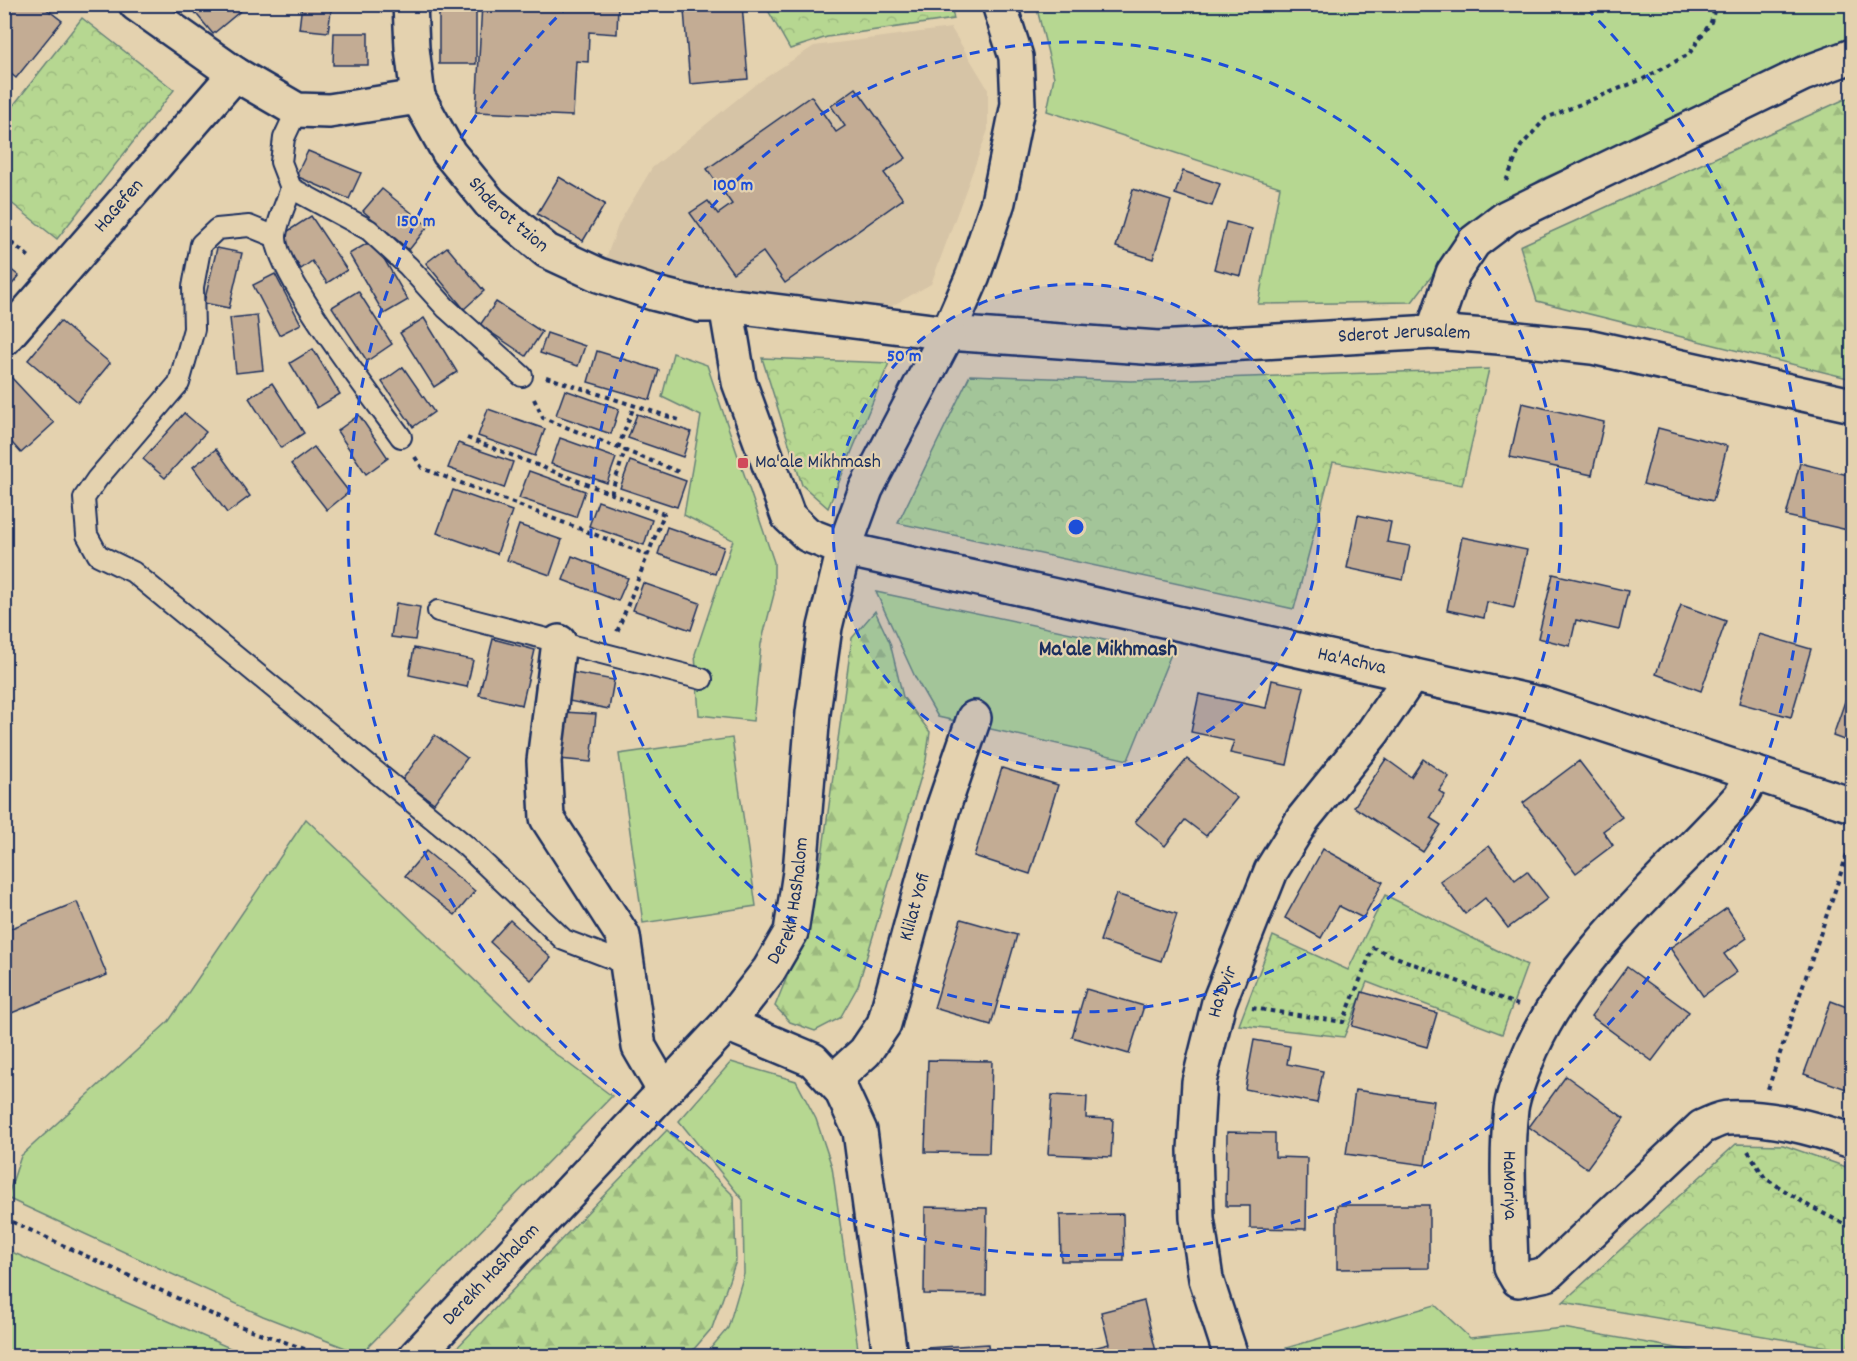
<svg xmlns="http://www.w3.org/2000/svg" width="1857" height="1361" font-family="Dekko,sans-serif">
<defs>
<pattern id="forest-firs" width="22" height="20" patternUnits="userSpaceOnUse" patternTransform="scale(1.5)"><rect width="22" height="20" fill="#b6d791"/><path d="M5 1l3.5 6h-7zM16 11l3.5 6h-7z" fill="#9cb97f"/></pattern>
<pattern id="park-crowns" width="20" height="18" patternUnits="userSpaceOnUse" patternTransform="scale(1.5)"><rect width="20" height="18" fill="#b6d791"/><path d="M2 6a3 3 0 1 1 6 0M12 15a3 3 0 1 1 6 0" fill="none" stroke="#9cb97f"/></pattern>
</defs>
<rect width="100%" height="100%" fill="#e4d2af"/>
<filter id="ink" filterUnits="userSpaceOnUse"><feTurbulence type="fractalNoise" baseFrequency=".0167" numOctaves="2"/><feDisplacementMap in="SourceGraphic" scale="12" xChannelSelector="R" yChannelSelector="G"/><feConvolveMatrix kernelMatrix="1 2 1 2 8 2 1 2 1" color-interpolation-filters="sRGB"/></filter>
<g filter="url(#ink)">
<path fill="#d6c4a6" d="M951,28L988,89V130L931,284L890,307L785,295L681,287L606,258L619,223L652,168L756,84L814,46Z"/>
<g fill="#b6d791" stroke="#688378" stroke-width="1.5">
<path d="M1852,4V41L1540,180L1465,232L1412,302L1258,304L1280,187L1047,111L1054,77L1036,5Z"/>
<path d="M673,353L707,365L774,562V594L761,644L753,721L699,715L695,654L733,540L684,515L701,416L662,397Z"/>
<path d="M876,592L1171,654L1128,760L938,717L916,679Z"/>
<path d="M732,738L756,906L643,923L619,754Z"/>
<path d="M306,819L538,1041L612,1096L361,1354L263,1316L7,1198L21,1156L169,1021Z"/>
<path d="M731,1062L796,1081L816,1119L832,1167L859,1356H704L728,1328L744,1274L743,1200L679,1121Z"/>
<path d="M4,1249H5L248,1356H5Z"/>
<path d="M1435,1305L1470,1338L1563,1328L1721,1356H1287L1286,1348Z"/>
</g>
<g fill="url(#forest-firs)" stroke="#688378" stroke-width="1.5">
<path d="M1852,96V379L1537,301L1520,246Z"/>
<path d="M875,611L890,643L903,697L930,732L926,760L858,986L840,1018L815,1031L790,1022L775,1006L802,940L822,856L852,638Z"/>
<path d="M667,1130L734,1196L736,1261L712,1328L688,1356H449Z"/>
</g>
<g fill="url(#park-crowns)" stroke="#688378" stroke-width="1.5">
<path d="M765,5H951L954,19L827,37L790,49Z"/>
<path d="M82,18L174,90L57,239L5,198V116Z"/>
<path d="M762,358L889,363L828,508L802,485Z"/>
<path d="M1489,369L1462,485L1333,462L1294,609L898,523L970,375L1131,381Z"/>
<path d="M1385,895L1527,965L1502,1034L1367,982L1344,1037L1239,1025L1273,936L1348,970Z"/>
<path d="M1736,1144L1783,1145L1852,1169V1351L1563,1302Z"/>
</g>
<g fill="#c3ac94" stroke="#1b2f5e" stroke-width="1.5">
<path d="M4,4H40L62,21L16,78L4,68Z"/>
<path d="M188,4H242L244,8L213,34Z"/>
<path d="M302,4H332L328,32L299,29Z"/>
<rect x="439" y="4" width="37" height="60"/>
<path d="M482,4H618L617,34L589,32L588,62L576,61L573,116L476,112Z"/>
<path d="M742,4L748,79L690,84L684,10Z"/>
<path d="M334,33H368V65H333Z"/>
<path d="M856,88L906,158L884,173L903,199L785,283L763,252L733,273L690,213L708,201L718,214L732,204L707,169L811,96L836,132L845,126L831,106Z"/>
<path d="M308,151L361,173L349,199L296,176Z"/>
<path d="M1183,171L1220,184L1212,206L1175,194Z"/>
<path d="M559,177L605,204L583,241L537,214Z"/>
<path d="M382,189L428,226L409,250L363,211Z"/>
<path d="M1133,189L1171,201L1153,259L1116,247Z"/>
<path d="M311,216L347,270L327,283L312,261L301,269L279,237Z"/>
<path d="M1226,222L1252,229L1241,276L1214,269Z"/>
<path d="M373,240L408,300L384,314L349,254Z"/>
<path d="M447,247L484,291L464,309L426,263Z"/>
<path d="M217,248L242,253L229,308L204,303Z"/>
<path d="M4,264L19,276L4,294Z"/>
<path d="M275,274L301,324L279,335L253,285Z"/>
<path d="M358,291L392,344L367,361L332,307Z"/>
<path d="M496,302L542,332L526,356L480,325Z"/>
<path d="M257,315L263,370L236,373L230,318Z"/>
<path d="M424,318L457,372L434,387L400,333Z"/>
<path d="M60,321L110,363L78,402L28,360Z"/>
<path d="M547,333L585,346L578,366L540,353Z"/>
<path d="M313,349L340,394L317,408L290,363Z"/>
<path d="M597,351L659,370L650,400L588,382Z"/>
<path d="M403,367L434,412L413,427L382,382Z"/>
<path d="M9,375L54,423L21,453L4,434V379Z"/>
<path d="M272,383L304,433L281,448L249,398Z"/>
<path d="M565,390L619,409L611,434L556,415Z"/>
<path d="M1522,403L1604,422L1592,475L1510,457Z"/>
<path d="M488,409L545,429L535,456L478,436Z"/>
<path d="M184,413L206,432L165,478L143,459Z"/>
<path d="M637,414L691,432L683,457L628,438Z"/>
<path d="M359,415L388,458L366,474L337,431Z"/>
<path d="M1658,428L1727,446L1713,501L1643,484Z"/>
<path d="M560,438L616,458L607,483L551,464Z"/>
<path d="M458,443L513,462L504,488L448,468Z"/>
<path d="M314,447L349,492L327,510L291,464Z"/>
<path d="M216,449L250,496L227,513L193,467Z"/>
<path d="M630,461L686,481L677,507L620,488Z"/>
<path d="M1800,463L1852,476V531L1786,516Z"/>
<path d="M529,471L585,491L576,517L519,498Z"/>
<path d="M453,490L512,511L497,554L437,533Z"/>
<path d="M598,501L652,520L644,545L589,526Z"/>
<path d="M1358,515L1391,522L1387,542L1410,546L1403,580L1347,568Z"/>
<path d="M519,525L562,540L550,575L507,560Z"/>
<path d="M667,527L724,547L715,574L658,554Z"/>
<path d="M1462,537L1527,550L1514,608L1487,602L1484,618L1447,610Z"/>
<path d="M572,556L628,578L618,601L563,580Z"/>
<path d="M1553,574L1628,591L1619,630L1576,620L1570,646L1538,638Z"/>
<path d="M643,583L700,603L691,630L633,610Z"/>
<path d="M396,603L420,607L415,640L391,637Z"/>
<path d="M1681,605L1726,621L1701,691L1656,674Z"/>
<path d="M1759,634L1811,649L1791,717L1739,703Z"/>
<path d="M493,639L535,650L522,705L479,695Z"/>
<path d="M414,648L473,660L467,687L409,675Z"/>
<path d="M569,672L614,680L609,709L564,700Z"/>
<path d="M1272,680L1304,687L1287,765L1230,753L1234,741L1191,732L1199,694L1266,708Z"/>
<path d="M1852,681V743L1833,736Z"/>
<path d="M563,712L596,714L591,762L559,759Z"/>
<path d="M435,735L467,758L434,803L402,780Z"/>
<path d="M1187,759L1237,798L1206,836L1185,820L1165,846L1135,822Z"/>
<path d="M1386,759L1411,777L1423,759L1449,777L1439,791L1445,795L1430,818L1441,825L1423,852L1354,807Z"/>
<path d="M1579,761L1622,817L1603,831L1613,845L1576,873L1523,803Z"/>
<path d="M1002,768L1058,785L1030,874L974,856Z"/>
<path d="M1489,846L1515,880L1527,871L1548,898L1508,928L1485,898L1465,914L1440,881Z"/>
<path d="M1323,849L1383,882L1363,918L1339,906L1321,938L1285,918Z"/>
<path d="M426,851L475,891L455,915L405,876Z"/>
<path d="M1116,894L1177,914L1161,961L1100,941Z"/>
<path d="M77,902L107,975L9,1014L4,1004V931Z"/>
<path d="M1727,908L1747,938L1724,954L1737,972L1703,996L1670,948Z"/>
<path d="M961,919L1017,935L991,1025L934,1008Z"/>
<path d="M510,920L551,958L531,980L490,942Z"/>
<path d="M1627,967L1689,1012L1652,1061L1591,1016Z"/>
<path d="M1086,989L1144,1006L1129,1054L1072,1037Z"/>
<path d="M1362,992L1437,1013L1427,1047L1352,1026Z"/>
<path d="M1831,1001L1852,1009V1091L1804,1074Z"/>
<path d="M1254,1040L1290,1046L1287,1064L1323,1071L1317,1103L1245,1089Z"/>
<path d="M928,1060L992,1061L989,1153L925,1152Z"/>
<path d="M1566,1076L1624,1118L1587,1168L1529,1127Z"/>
<path d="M1355,1090L1434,1101L1425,1165L1346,1154Z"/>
<path d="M1052,1095L1087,1097L1086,1118L1113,1119L1111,1157L1048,1154Z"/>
<path d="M1227,1132L1275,1133V1157L1307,1158L1306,1229L1250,1228V1206H1226Z"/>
<path d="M1337,1205H1429V1268L1337,1269Z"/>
<path d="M925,1207L987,1208L986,1295L924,1294Z"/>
<path d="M1123,1214L1124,1261H1061L1060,1215Z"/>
<path d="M1144,1301L1157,1356H1074L1073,1353L1109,1344L1101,1312Z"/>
<path d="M988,1344L989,1356H928L927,1348Z"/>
</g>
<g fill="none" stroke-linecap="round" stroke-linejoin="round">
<defs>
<g id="lane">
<path d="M297,110L284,138L281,162L291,188L369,230L408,266L446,308L522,376"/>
<path d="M291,188C287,202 277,221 276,236C274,271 377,403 401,437"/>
<path d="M276,237L249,226L217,229L201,244L193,287L194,329L179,383L97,479L84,498L87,535L98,555L133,572L466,846L564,940L627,964"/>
<path d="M438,611L702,679"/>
</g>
<g id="street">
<path id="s1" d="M136,4L235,74L297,110L329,111L418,97L449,153L490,203L547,251L599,275L653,293L700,305H726L948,333L1158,348L1433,332L1499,337L1592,347L1852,405"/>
<path d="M410,4L412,48L418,97"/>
<path id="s2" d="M726,305L739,382L788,516L808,535L844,549L1541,704L1852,805"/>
<path d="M1433,332L1453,273L1474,242L1507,217L1803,74L1852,56"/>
<path d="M948,333L973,276L998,202L1018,104L1016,57L999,4"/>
<path id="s3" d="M4,339L235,74"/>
<path d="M559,642L544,761L547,818L623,936L639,1047L664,1090"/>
<path id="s4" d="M1754,773L1740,797C1667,879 1579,947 1532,1048C1524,1067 1514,1089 1511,1109C1505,1161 1510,1216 1511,1268L1518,1280L1547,1274L1702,1127C1710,1124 1720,1118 1728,1118C1770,1116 1813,1128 1852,1141"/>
<path d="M727,1024L813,1060L841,1090L860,1131L890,1356"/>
<path id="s5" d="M833,1081L865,1052L884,1024L943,808L974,718"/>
<path id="s6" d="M1231,1356L1206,1279L1197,1218L1195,1150L1199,1082L1219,1002L1271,871L1303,819L1373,732L1412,675"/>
</g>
<g id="secondary">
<path id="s7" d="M416,1356L727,1024L769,970L791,932L800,872L813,713L825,627L844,549L866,489L948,333"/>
</g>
</defs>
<use href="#lane" stroke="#1b2f5e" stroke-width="24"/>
<use href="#street" stroke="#1b2f5e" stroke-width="38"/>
<use href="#secondary" stroke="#1b2f5e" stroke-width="38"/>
<g stroke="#1b2f5e" stroke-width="4" stroke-dasharray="4.5 4.5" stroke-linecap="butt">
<path d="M1506,181L1521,146L1546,118L1643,79L1689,54L1711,22L1716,4"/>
<path d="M4,237L32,259"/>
<path d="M546,377L682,421"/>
<path d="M534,399L543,418L679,472"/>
<path d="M467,438L664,514L617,632"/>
<path d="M618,448L634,406"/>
<path d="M415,457L422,468L648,555"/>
<path d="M611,494L625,450"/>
<path d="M1252,1008L1343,1022L1373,948L1518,1005"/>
<path d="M1768,1089L1852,840"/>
<path d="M1748,1151L1765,1178L1809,1206L1852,1228"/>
<path d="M4,1218L231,1323L324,1356"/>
</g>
<use href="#lane" stroke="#e4d2af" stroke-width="20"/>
<use href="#street" stroke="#e4d2af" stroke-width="33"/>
<use href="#secondary" stroke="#e4d2af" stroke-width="33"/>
</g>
</g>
<circle cx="1076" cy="527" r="243" fill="#1d4ed8" fill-opacity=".12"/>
<g fill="none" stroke="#1d4ed8" stroke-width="3" stroke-dasharray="10 8">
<circle cx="1076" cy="527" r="243"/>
<circle cx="1076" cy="527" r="485"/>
<path d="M1586 8A728 728 0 1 1 566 8"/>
</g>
<rect fill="#d1495b" stroke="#e4d2af" stroke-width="2" x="737" y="457" width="12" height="12" rx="3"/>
<g text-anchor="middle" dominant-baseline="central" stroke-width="4.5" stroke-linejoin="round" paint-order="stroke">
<g font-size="20" fill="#1b2f5e" stroke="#e4d2af">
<text stroke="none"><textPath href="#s3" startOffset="176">HaGefen</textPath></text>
<text stroke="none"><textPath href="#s1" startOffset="465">Shderot tzion</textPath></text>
<text stroke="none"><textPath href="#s1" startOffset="1388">Sderot Jerusalem</textPath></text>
<text stroke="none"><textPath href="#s2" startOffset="807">Ha'Achva</textPath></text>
<text stroke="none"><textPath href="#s7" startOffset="597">Derekh HaShalom</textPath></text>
<text stroke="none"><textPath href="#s5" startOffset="198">Klilat Yofi</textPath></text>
<text stroke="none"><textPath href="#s6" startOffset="372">Ha'Dvir</textPath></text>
<text stroke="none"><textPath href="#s4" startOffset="496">HaMoriya</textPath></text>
<text stroke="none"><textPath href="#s7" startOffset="111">Derekh HaShalom</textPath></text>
</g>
<g font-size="20" fill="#1b2f5e" stroke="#e4d2af" text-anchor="start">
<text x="755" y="463">Ma'ale Mikhmash</text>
</g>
<g font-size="22" font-weight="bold" fill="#1b2f5e" stroke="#e4d2af">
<text x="1108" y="650">Ma'ale Mikhmash</text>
</g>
</g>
<circle cx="1076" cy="527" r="9" fill="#1d4ed8" stroke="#e4d2af" stroke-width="3"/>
<g font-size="18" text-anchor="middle" font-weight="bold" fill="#1d4ed8" stroke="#e4d2af" stroke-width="4.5" stroke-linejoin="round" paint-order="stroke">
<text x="733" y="190">100 m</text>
<text x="416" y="226">150 m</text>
<text x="904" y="361">50 m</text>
</g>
<rect width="1857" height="1361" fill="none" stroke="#e4d2af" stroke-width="24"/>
<rect x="12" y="12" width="1833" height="1337" fill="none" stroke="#1b2f5e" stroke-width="2" filter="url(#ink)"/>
</svg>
